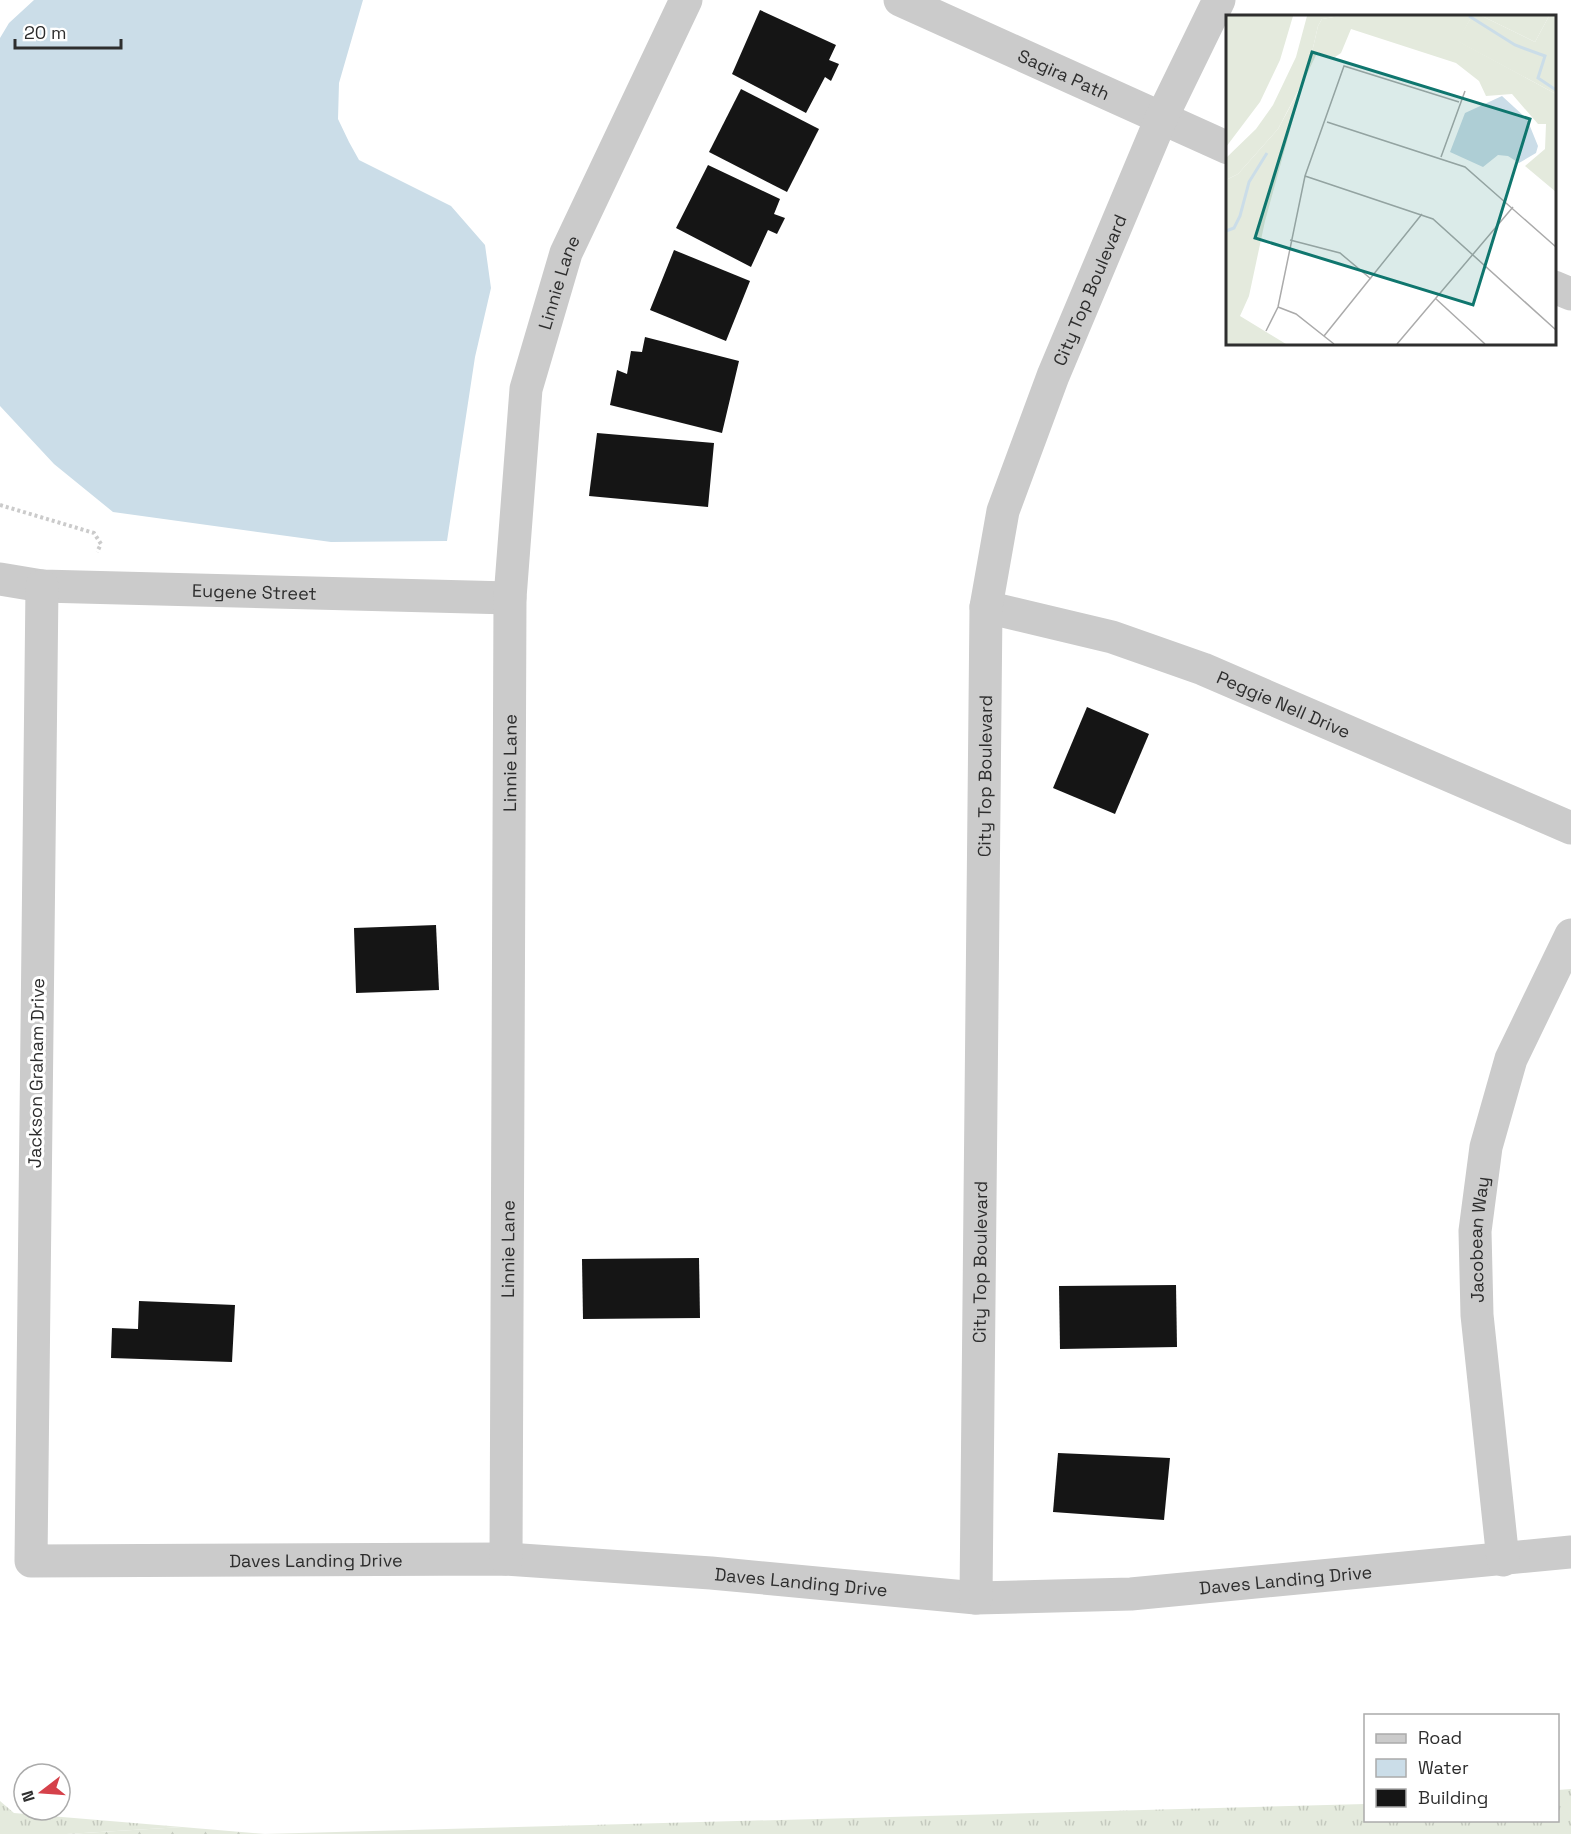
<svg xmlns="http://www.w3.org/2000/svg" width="1571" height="1834" font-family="'Space Grotesk',sans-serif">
<defs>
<pattern id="grass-tufts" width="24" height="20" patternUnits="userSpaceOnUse" patternTransform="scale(1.5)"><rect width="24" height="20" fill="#e4eadd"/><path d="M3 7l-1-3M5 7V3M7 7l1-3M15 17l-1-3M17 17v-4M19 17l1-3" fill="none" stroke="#c4c9be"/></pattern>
<pattern id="forest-firs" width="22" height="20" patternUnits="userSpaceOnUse" patternTransform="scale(1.5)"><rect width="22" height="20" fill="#e4eadd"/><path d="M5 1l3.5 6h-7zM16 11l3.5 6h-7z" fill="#c4c9be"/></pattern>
</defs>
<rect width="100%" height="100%" fill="#fff"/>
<g fill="url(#grass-tufts)">
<path d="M1571,1789V1834H263L1365,1804L1366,1820H1558V1790Z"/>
<path d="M0,1801L14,1813L182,1827L67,1834H0Z"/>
</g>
<path fill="url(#forest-firs)" d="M182,1827L265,1834H67Z"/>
<path fill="#cbdde8" d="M34,0H363L339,83L338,119L349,142L359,160L451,206L485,245L491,288L475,357L447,541L331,542L113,512L54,464L0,406V38L9,23Z"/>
<g fill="#151515">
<path d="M760,10L836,45L829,60L839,64L831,81L825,77L806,113L732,74Z"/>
<path d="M741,89L819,129L787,192L709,152Z"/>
<path d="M708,165L780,199L774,214L785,218L777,234L768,230L751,267L676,228Z"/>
<path d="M674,250L750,281L726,341L650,310Z"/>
<path d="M645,337L739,361L722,433L610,405L617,370L627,374L631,351L642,352Z"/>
<path d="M597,433L714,443L708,507L589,496Z"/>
<path d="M1087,707L1149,734L1115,814L1053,788Z"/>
<path d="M436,925L439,990L356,993L354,928Z"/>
<path d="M699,1258L700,1318L583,1319L582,1259Z"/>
<path d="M1176,1285L1177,1347L1060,1349L1059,1286Z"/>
<path d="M139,1301L235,1305L232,1362L111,1358L112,1328L138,1329Z"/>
<path d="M1058,1453L1170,1458L1164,1520L1053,1512Z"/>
</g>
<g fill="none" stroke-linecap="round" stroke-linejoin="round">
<path stroke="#cbcbcb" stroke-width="4" stroke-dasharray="3 3" stroke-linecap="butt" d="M0,505L94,533L101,544L97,552"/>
<g stroke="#cbcbcb" stroke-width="33">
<path id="s1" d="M900,0L1228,148"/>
<path d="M1554,287L1571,294"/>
<path id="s2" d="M0,579L42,586L510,598"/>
<path id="s3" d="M42,586L31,1561L506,1559L711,1573L976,1598L1131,1594L1571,1552"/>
<path id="s4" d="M986,607L1112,637L1203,669L1571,828"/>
<path id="s5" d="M506,1559L510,598L526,389L566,253L686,0"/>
<path id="s6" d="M1503,1560L1477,1315L1475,1231L1486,1147L1511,1059L1571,935"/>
<path id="s7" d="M976,1598L986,607L1003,511L1053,376L1161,119L1219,0"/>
</g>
</g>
<g text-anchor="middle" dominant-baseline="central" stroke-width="6" stroke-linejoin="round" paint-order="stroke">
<g font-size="18" fill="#2e2e2e" stroke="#fff">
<text stroke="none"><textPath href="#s1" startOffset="180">Sagira Path</textPath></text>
<text stroke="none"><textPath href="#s5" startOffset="1282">Linnie Lane</textPath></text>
<text stroke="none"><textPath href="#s7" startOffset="1326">City Top Boulevard</textPath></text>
<text stroke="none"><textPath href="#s2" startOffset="255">Eugene Street</textPath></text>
<text stroke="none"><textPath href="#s4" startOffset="314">Peggie Nell Drive</textPath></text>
<text stroke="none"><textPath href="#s5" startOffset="796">Linnie Lane</textPath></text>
<text stroke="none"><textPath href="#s7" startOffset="822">City Top Boulevard</textPath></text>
<text transform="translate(36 1073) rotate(-89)">Jackson Graham Drive</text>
<text stroke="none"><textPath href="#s6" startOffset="322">Jacobean Way</textPath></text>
<text stroke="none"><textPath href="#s5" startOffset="310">Linnie Lane</textPath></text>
<text stroke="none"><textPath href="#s7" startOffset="336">City Top Boulevard</textPath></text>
<text stroke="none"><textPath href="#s3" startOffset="1260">Daves Landing Drive</textPath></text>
<text stroke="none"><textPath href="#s3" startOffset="2232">Daves Landing Drive</textPath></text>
<text stroke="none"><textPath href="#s3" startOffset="1746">Daves Landing Drive</textPath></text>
</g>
</g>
<g transform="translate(1226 15)">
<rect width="330" height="330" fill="#fff"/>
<path d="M0,1H67L54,45L34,87L0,132ZM114,1H246L232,26L330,79V177L299,151L319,134L320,109H312L286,79L260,81L253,66L230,48L125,14L115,38L109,42L91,38L81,59L92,11L96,4ZM256,1H323L309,27ZM77,68L39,206L23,281L14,301L60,329H0V165L12,159L52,114Z" fill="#e4eadd"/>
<path d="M81,1H114L96,4L92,11L81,59L52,114L12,159L0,165V143L30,114L47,90L70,42ZM246,1H256L309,27L323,1H330V79L231,26Z" fill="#e4eadd"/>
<path d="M276,81L301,104L312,131L310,138L293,148L282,141L272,140L257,152L224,137L239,98Z" fill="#cbdde8"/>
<path fill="none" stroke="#cbdde8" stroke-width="3" d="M243,1L289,30L319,41L312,63L330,75M0,216L8,213L14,201L23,167L41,138"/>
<path fill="none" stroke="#ababab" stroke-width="1.5" d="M101,107L239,152L330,232M215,142L239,76M79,161L207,204L330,315M64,225L114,238L145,264M209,283L259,329M52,292L70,299L108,329M40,316L52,292L79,161L118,51L233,87M98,321L196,199M171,329L287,192"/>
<path fill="#0f766e" fill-opacity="0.15" stroke="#0f766e" stroke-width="3" d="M86,37L304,104L247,290L29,223Z"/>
<rect width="330" height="330" fill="none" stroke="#2e2e2e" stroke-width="3"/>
</g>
<rect x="1364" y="1714" width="195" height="108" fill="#ffffff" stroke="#ababab" stroke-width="1.5"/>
<rect x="1376" y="1734" width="30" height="9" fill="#cbcbcb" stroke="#ababab" stroke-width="1.5"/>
<text x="1418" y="1744" font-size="18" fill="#2e2e2e">Road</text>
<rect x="1376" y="1759" width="30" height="18" fill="#cbdde8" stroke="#ababab" stroke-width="1.5"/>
<text x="1418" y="1774" font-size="18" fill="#2e2e2e">Water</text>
<rect x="1376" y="1789" width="30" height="18" fill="#151515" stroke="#ababab" stroke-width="1.5"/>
<text x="1418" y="1804" font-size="18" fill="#2e2e2e">Building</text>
<g transform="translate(42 1792) rotate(253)"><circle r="28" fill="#ffffff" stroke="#ababab" stroke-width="1.5"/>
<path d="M0-4.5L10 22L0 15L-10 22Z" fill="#d5414a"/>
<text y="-9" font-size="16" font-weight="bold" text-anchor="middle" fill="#2e2e2e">N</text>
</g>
<path d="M15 39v9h106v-9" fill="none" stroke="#2e2e2e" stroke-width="3"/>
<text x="24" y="39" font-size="18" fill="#2e2e2e" stroke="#ffffff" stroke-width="4.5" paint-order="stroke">20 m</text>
</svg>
